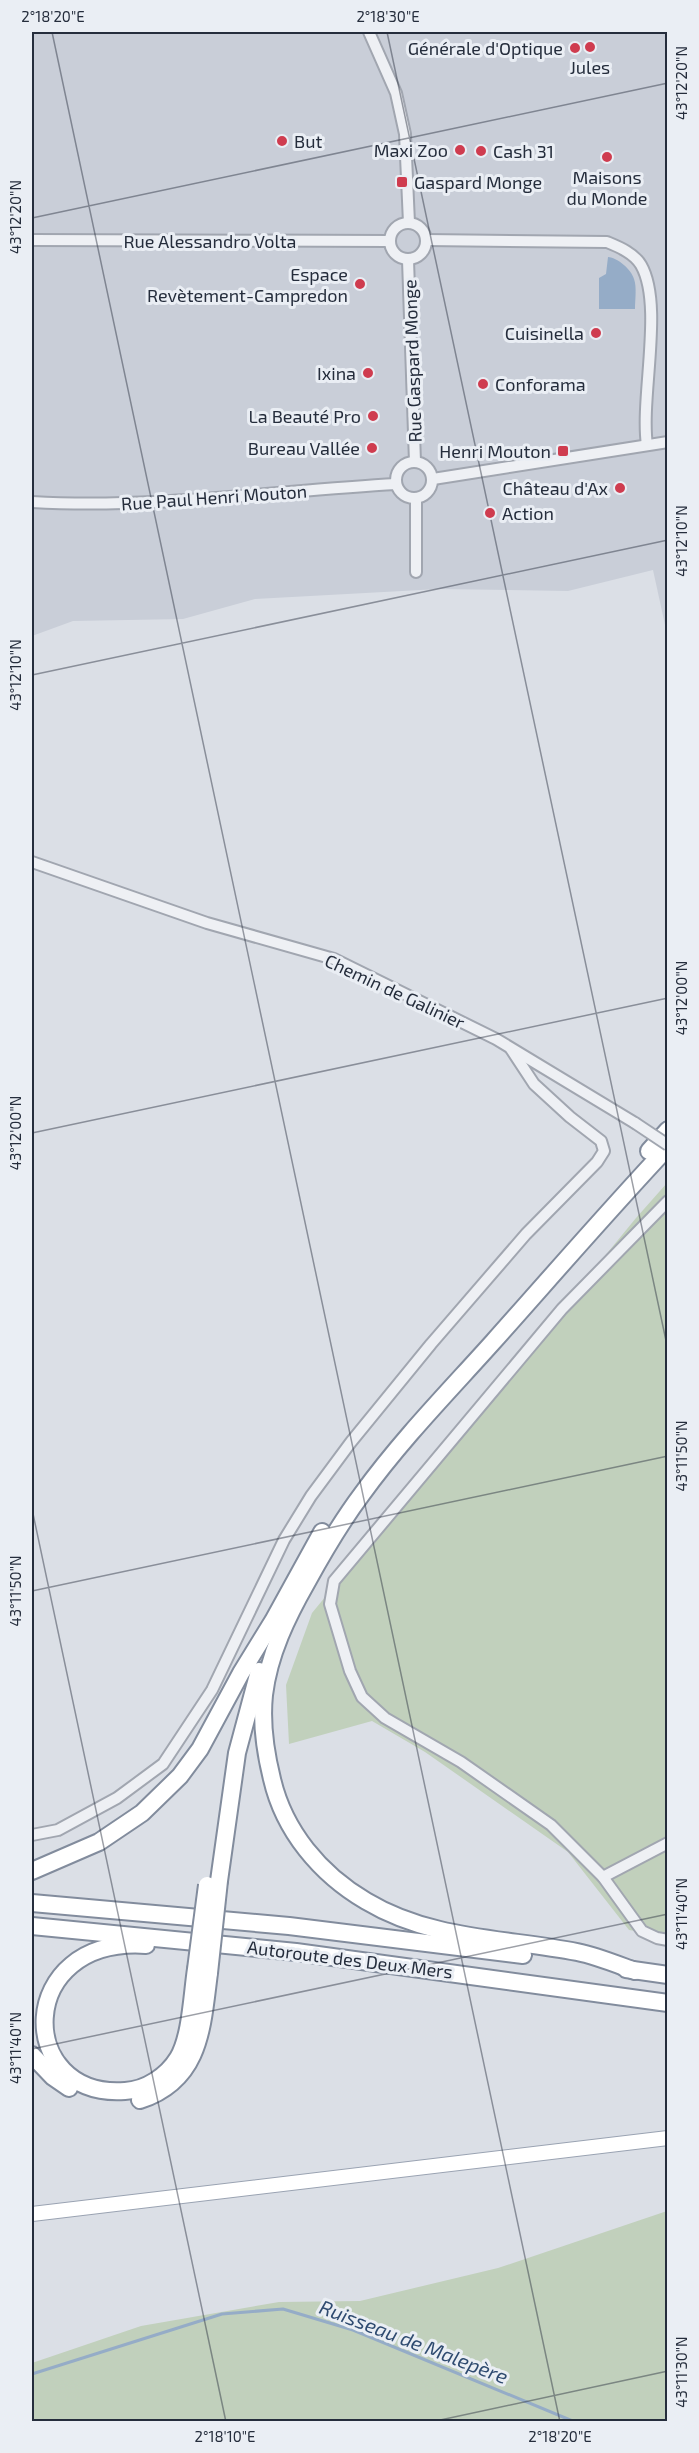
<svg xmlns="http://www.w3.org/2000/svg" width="699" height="2453" font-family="'Exo 2',sans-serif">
<rect width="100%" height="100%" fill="#dbdfe6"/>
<path fill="#c9ced8" d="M32,32H667V634L653,570L568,591L439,589L255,599L183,619L73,621L32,636Z"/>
<g fill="#c1d0bc">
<path d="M667,1183V1936L629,1930L568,1852L425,1752L372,1721L289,1744L286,1685L312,1613L636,1218Z"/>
<path d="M667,2211V2421H32V2363L141,2326L279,2302L360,2301L498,2268Z"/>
</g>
<path fill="#95acc7" d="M608,257C618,258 631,269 634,279C637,287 635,300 635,309H599V278L606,274Z"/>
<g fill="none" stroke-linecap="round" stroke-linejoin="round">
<path stroke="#95acc7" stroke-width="3" d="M32,2374L222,2314L283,2309L353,2330L575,2422"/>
<defs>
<g id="minor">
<path d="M369,32L396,93L405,134L409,223"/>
<circle cx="408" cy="241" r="18"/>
<path d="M32,240L389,241"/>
<path d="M426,240L607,242C619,247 634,253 641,265C664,305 640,397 647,445"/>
<path d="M408,260L415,462"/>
<circle cx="414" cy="480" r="18"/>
<path d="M433,479L668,442"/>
<path d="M416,499V572"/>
<path d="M32,502C154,509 274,491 396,484"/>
<path d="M32,862L207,923L334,959L496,1039L635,1123"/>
<path d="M668,1201L562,1309L334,1581L330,1604L350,1671L362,1697L385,1718L461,1762L551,1825L603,1877L642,1931L657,1938L668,1940"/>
<path d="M32,1835L58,1830L117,1798L163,1764L212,1690L284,1540L311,1496L351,1442L431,1344L526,1234L597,1162L604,1151L601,1141L570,1117L534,1084L511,1049"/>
<path d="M603,1877L668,1843"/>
</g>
<path id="major" d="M32,2214L668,2138"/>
<g id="highway">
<path d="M649,1151L668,1130"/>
<path d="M32,1871L99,1842L142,1813L180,1776L200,1749L241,1673L273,1621L322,1532"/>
<path d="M219,1881L237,1753L259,1671"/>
<path d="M32,1903L289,1926L523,1955"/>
<path d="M32,1926L296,1952L668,2003"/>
<path d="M146,1945C14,1936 15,2099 125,2091C146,2090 167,2076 178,2058C191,2036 192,1995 196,1969"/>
<path d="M626,1969L668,1975"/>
<path d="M635,1971C616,1964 597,1956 577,1952C505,1938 431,1940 366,1901C320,1874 284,1831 272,1779C265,1751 261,1724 264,1695C269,1654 287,1617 307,1582C324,1551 341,1522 362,1494C401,1440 449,1391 493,1342C551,1277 608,1211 668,1147"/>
<path d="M32,2055L53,2077L69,2088"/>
<path d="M140,2100C201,2080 202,2027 209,1973"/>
</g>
</defs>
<use href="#minor" stroke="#a1a6b0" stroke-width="14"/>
<use href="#major" stroke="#9aa3b2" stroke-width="16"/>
<use href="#highway" stroke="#828c9d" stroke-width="20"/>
<use href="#minor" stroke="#eef0f4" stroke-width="10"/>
<use href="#major" stroke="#fff" stroke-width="14"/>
<use href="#highway" stroke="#fff" stroke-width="16"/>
<defs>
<path id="minor-bridge" d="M635,1123L668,1145"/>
<g id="highway-bridge">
<path d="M196,1969L207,1885"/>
<path d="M209,1973L219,1881"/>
</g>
</defs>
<use href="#minor-bridge" stroke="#a1a6b0" stroke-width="14" stroke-linecap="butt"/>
<use href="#highway-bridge" stroke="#828c9d" stroke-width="20" stroke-linecap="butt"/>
<use href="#minor-bridge" stroke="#eef0f4" stroke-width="10"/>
<use href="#highway-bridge" stroke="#fff" stroke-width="16"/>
</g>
<path fill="none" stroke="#252d3c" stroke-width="1.5" stroke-opacity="0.45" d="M52,32L560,2422M387,32L668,1350M32,218L668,83M32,675L668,540M32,1133L668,998M32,1509L226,2422M32,1591L668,1456M32,2049L668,1914M431,2422L668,2371"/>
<g fill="#cf3c4f" stroke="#eaeef4" stroke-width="2">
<circle cx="590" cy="47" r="6"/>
<circle cx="575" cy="48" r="6"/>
<circle cx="282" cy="141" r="6"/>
<circle cx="460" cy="150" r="6"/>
<circle cx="481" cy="151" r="6"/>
<circle cx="607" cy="157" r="6"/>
<rect x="396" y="176" width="12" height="12" rx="3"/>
<circle cx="360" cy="284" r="6"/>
<circle cx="596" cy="333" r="6"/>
<circle cx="368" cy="373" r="6"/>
<circle cx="483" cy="384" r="6"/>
<circle cx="373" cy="416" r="6"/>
<circle cx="372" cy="448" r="6"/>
<rect x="557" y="445" width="12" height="12" rx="3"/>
<circle cx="620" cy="488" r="6"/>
<circle cx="490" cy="513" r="6"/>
</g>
<g text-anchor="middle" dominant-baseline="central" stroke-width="6" stroke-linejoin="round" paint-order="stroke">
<g font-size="18" fill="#252d3c" stroke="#eaeef4" text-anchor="end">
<text x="563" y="48">Générale d'Optique</text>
<text x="590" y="67" text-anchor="middle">Jules</text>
<text x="294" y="141" text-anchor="start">But</text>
<text x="448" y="150">Maxi Zoo</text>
<text x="493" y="151" text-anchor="start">Cash 31</text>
<text x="607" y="177" text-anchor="middle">Maisons<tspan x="607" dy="21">du Monde</tspan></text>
<text x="414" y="182" text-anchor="start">Gaspard Monge</text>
<text x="348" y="274">Espace<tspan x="348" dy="21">Revètement-Campredon</tspan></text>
<text x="584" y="333">Cuisinella</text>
<text x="356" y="373">Ixina</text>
<text x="495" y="384" text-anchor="start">Conforama</text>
<text x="361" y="416">La Beauté Pro</text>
<text x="360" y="448">Bureau Vallée</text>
<text x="551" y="451">Henri Mouton</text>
<text x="608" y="488">Château d'Ax</text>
<text x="502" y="513" text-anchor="start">Action</text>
</g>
<g font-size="18" fill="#252d3c" stroke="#eaeef4">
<text x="210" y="241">Rue Alessandro Volta</text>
<text transform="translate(412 361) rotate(-92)">Rue Gaspard Monge</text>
<text transform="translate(214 497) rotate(-4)">Rue Paul Henri Mouton</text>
<text transform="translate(395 991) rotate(25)">Chemin de Galinier</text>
<text transform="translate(350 1959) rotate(7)">Autoroute des Deux Mers</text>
</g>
<g font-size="20" font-style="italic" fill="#2f4b70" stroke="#eaeef4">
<text transform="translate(414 2341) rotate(21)">Ruisseau de Malepère</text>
</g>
</g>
<rect width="699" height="2453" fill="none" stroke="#eaeef4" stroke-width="66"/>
<rect x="33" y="33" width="633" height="2387" fill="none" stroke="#252d3c" stroke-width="2"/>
<g font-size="15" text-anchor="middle" fill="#252d3c">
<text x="53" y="22">2°18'20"E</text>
<text x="388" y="22">2°18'30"E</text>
<text transform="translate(682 83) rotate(-90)" y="5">43°12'20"N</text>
<text transform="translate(16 217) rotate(-90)" y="5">43°12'20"N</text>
<text transform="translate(682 541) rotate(-90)" y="5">43°12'10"N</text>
<text transform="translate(16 675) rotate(-90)" y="5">43°12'10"N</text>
<text transform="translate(682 998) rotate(-90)" y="5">43°12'00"N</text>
<text transform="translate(16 1133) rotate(-90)" y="5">43°12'00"N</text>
<text transform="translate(682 1456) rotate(-90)" y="5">43°11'50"N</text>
<text transform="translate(16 1591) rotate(-90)" y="5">43°11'50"N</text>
<text transform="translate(682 1914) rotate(-90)" y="5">43°11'40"N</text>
<text transform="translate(16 2048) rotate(-90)" y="5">43°11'40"N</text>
<text transform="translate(682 2372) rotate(-90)" y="5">43°11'30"N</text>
<text x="225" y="2442">2°18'10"E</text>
<text x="560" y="2442">2°18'20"E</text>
</g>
</svg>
